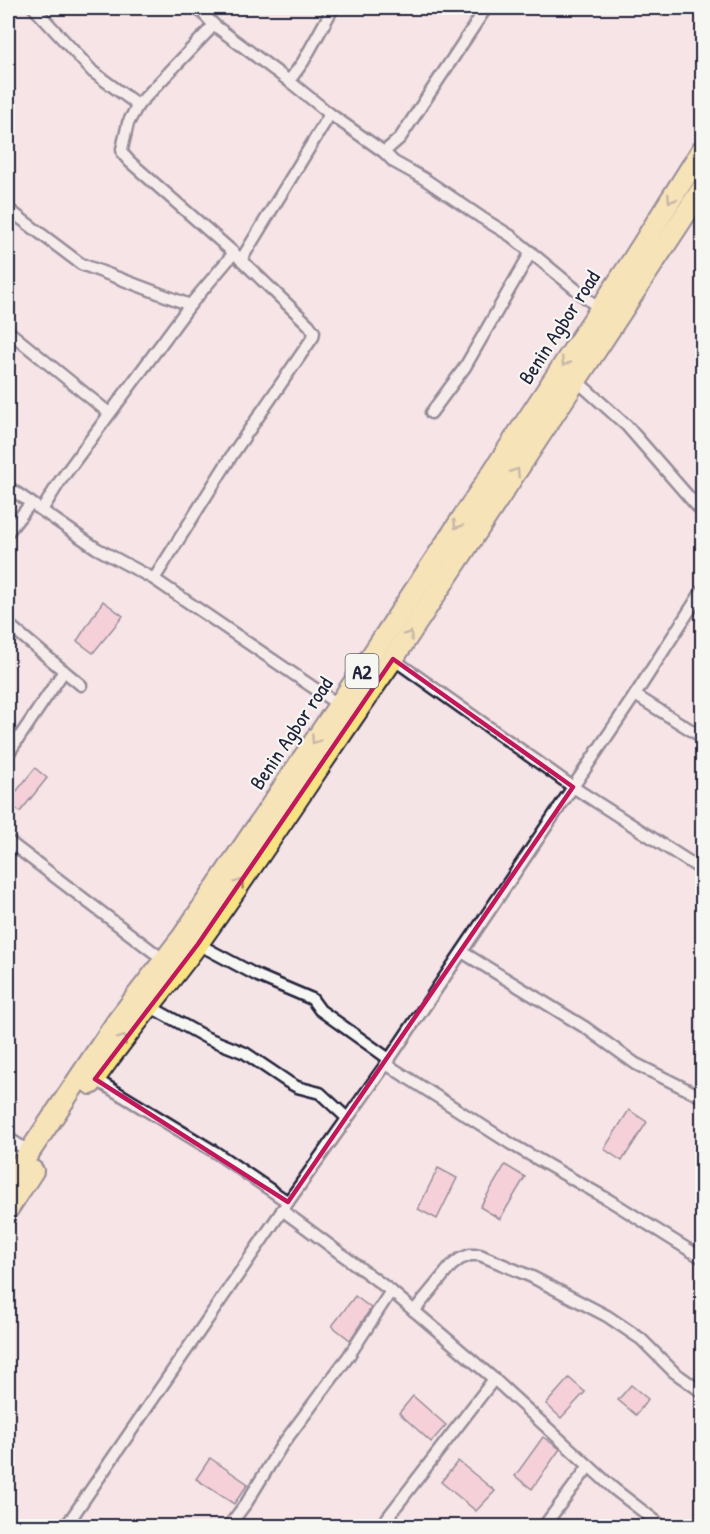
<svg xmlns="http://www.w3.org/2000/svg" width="710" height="1534" font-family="'Patrick Hand',sans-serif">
<rect width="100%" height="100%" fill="#f5e4e6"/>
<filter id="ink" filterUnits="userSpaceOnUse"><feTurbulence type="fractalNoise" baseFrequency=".0167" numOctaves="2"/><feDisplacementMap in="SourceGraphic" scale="12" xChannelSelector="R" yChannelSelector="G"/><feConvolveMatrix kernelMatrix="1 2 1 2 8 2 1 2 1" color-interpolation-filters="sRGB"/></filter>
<g filter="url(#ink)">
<g fill="#f3b9ca" stroke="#22223b" stroke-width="1.5">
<path d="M103,601L123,616L93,653L77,641Z"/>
<path d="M35,768L47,778L20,812L8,802Z"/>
<path d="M629,1110L647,1122L622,1161L604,1149Z"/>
<path d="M505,1165L525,1177L500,1219L480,1207Z"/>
<path d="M438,1168L457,1178L437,1219L418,1209Z"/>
<path d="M355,1296L371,1308L350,1340L332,1326Z"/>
<path d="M569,1378L585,1392L561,1418L546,1404Z"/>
<path d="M631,1385L648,1399L636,1415L618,1400Z"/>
<path d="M413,1396L446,1425L431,1442L399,1413Z"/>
<path d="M543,1437L560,1449L532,1489L515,1476Z"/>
<path d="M210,1458L248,1484L234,1504L196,1479Z"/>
<path d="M458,1461L495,1491L476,1511L441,1482Z"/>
</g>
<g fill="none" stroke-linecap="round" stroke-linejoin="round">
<defs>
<g id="street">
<path d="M34,8L93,72L138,105"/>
<path d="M198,8L214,25L289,81L330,114L384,152L394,162L423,178L482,218L511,236L602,311"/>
<path d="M289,81L303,62L333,8"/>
<path d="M384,152L400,138L486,8"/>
<path d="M8,209L81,264L190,305"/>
<path d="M241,260L330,114"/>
<path d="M8,331L109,413"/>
<path d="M576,380L627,426L702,512"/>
<path d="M431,413L465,367L531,252"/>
<path d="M8,487L96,548L154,579L339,705"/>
<path d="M42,510L60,481L190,305L234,253"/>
<path d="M8,532L31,503"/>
<path d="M154,579L232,455L313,337L314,332L309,325L234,253L129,161L123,154L122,149L128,123L138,105L214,25"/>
<path d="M8,624L64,671"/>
<path d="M393,659L573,787L702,870"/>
<path d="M635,695L702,737"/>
<path d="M8,754L64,671L81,685"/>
<path d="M8,841L164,960"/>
<path d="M198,944L258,976L312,999L320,1010L389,1059"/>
<path d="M462,952L586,1028L636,1064L702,1097"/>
<path d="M149,1006L207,1038L245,1053L288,1082L297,1087L320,1093L347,1118"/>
<path d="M386,1064L511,1144L609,1200L702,1258"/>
<path d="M95,1079L215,1152L288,1202"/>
<path d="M8,1138L30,1152"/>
<path d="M282,1210L391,1291L494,1379L614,1489L662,1526"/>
<path d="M414,1311L451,1266L460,1259L470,1255H480L532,1277L607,1316L641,1339L674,1372L702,1392"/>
<path d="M66,1526L288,1202L386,1064L635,695L702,591"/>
<path d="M229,1526L247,1502L282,1445L348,1357L391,1291"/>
<path d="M381,1526L494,1379"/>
<path d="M544,1526L589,1466"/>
</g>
<g id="highway">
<path d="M91,1084C124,1035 164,990 199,942C266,849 327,753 393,659L702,189"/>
<path d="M8,1184L118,1020L183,936L339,705L632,261L702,150"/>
<path d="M8,1209L33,1171"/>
</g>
</defs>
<use href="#street" stroke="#22223b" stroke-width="15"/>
<use href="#highway" stroke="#22223b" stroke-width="24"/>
<use href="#street" stroke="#f6f6f2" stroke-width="10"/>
<use href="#highway" stroke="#f8e281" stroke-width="20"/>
</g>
<defs><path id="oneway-chevron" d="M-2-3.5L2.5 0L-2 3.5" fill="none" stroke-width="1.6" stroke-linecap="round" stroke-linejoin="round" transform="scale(1.5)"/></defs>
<g stroke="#8d825e">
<use href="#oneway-chevron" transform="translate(671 199) rotate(123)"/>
<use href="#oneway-chevron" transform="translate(565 362) rotate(123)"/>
<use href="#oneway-chevron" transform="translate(516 472) rotate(-57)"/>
<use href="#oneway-chevron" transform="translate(457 525) rotate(123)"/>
<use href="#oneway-chevron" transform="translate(409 635) rotate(-57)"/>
<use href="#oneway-chevron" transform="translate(315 740) rotate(124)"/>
<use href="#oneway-chevron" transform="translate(240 883) rotate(-55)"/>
<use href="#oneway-chevron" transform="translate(123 1039) rotate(-54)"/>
</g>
</g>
<path d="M0 0H710V1534H0ZM393,659L573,787L288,1202L95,1079L198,944Z" fill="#f5e4e6" fill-opacity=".55" fill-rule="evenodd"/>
<path fill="none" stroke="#c2185b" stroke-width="4.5" stroke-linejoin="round" d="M393,659L573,787L288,1202L95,1079L198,944Z"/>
<g text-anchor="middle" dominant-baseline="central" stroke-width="4.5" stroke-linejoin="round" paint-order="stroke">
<rect fill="#f6f6f2" stroke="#626272" stroke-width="1.5" x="345.5" y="654" width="33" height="34" rx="4.5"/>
<g font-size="20" font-weight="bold" fill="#22223b">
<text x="362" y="671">A2</text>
</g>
<g font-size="21" fill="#22223b" stroke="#f6f6f2">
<text transform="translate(559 327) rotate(-57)">Benin Agbor road</text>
<text transform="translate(291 733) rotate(-56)">Benin Agbor road</text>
</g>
</g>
<rect width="710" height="1534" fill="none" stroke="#f6f6f2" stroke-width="30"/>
<rect x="15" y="15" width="680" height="1504" fill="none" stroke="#22223b" stroke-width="2" filter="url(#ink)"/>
</svg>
